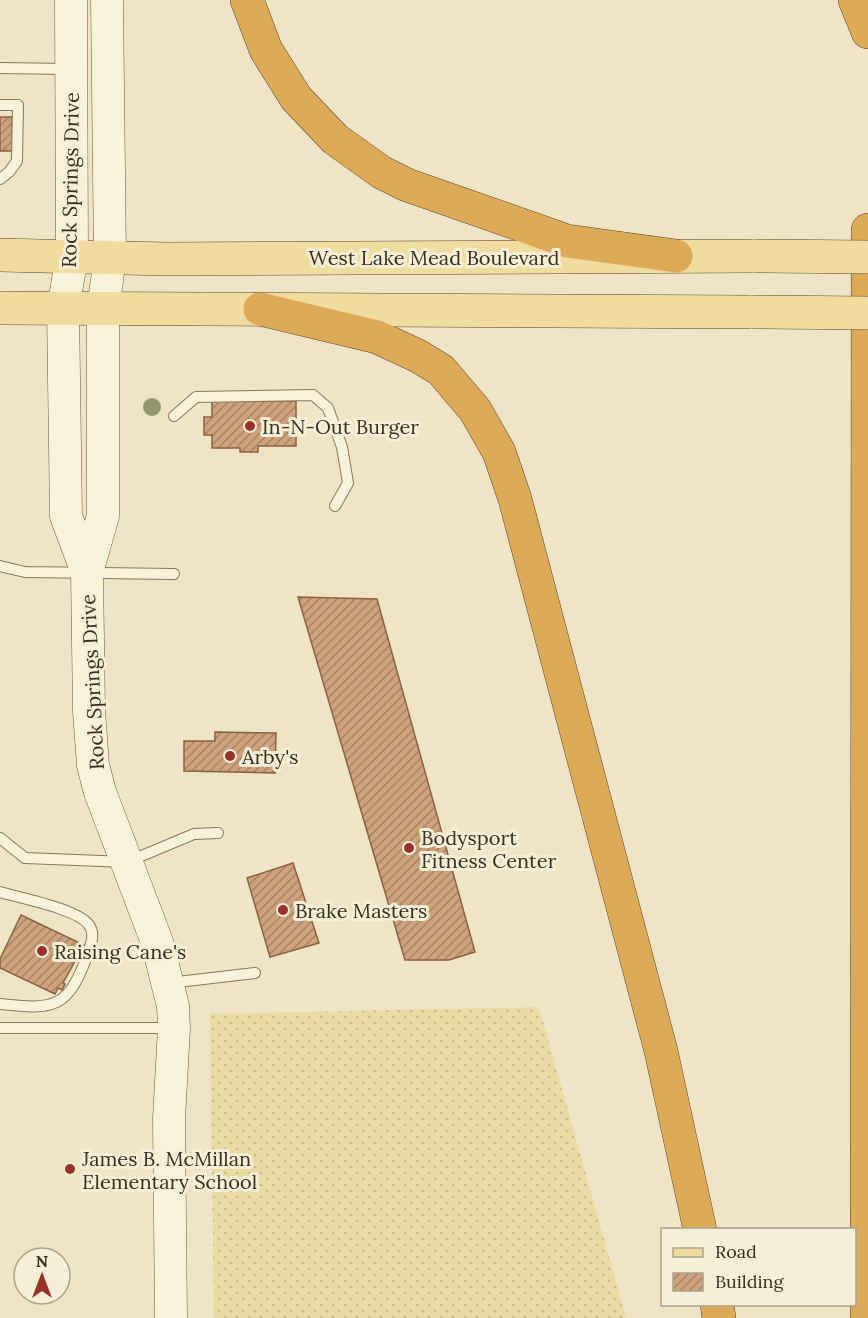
<svg xmlns="http://www.w3.org/2000/svg" width="868" height="1318" font-family="Lora,serif">
<defs>
<pattern id="sand-dots" width="8" height="8" patternUnits="userSpaceOnUse" patternTransform="scale(1.5)"><rect width="8" height="8" fill="#eadba4"/><path d="M2 2h.1M6 6h.1" fill="none" stroke="#c9bc8d" stroke-width="1.8" stroke-linecap="round"/></pattern>
<pattern id="building-hatch" width="6" height="6" patternUnits="userSpaceOnUse" patternTransform="scale(1.5)"><rect width="6" height="6" fill="#cda27c"/><path d="M-1 1l2-2M0 6l6-6M5 7l2-2" fill="none" stroke="#a78465"/></pattern>
</defs>
<rect width="100%" height="100%" fill="#efe5c6"/>
<path fill="url(#sand-dots)" d="M539,1007L626,1318H214L210,1014Z"/>
<g fill="url(#building-hatch)" stroke="#8a6241" stroke-width="1.5">
<path d="M0,117H12L13,151H0Z"/>
<path d="M212,401H296V446H258V452H240V448H212V435H204V417H212Z"/>
<path d="M298,597L377,599L475,952L449,960H405Z"/>
<path d="M215,732L276,733L275,773L184,771V741H215Z"/>
<path d="M293,863L319,943L270,957L247,878Z"/>
<path d="M21,915L84,945L63,983L65,984L62,990L58,988L55,994L0,968V959Z"/>
</g>
<g fill="none" stroke-linecap="round" stroke-linejoin="round">
<defs>
<g id="lane">
<path d="M0,68L69,69"/>
<path d="M0,105H18L17,161L9,172L0,179"/>
<path d="M174,416L196,397L313,395L328,408L342,447L348,483L335,506"/>
<path d="M0,566L25,572L174,574"/>
<path d="M0,838L25,858L127,862L194,834L218,833"/>
<path d="M0,892C20,898 78,909 89,925C96,935 90,946 87,956C68,1009 53,1010 0,1004"/>
<path d="M169,983L255,973"/>
<path d="M0,1028H171"/>
</g>
<g id="secondary">
<path d="M71,0L72,256L63,309L66,516L87,572"/>
<path d="M107,0L110,258L103,309V516L87,572L89,711L93,765L100,792L157,942L173,1006L174,1028L169,1119L171,1318"/>
</g>
<g id="primary">
<path d="M0,255L166,259L755,256"/>
<path d="M0,308L753,312"/>
</g>
<g id="highway">
<path d="M247,0L266,50L296,98L335,139L381,172L407,185L567,241L676,256"/>
<path d="M855,0L868,32"/>
<path d="M260,309L377,337L418,356L441,370L475,410L499,452L515,499L661,1051L700,1230"/>
<path d="M717,1304L719,1318"/>
<path d="M867,1318L868,230"/>
</g>
</defs>
<use href="#lane" stroke="#8a775c" stroke-width="12"/>
<use href="#secondary" stroke="#6c583f" stroke-width="33"/>
<use href="#primary" stroke="#584530" stroke-width="34"/>
<use href="#highway" stroke="#584530" stroke-width="34"/>
<use href="#lane" stroke="#f9f2da" stroke-width="10"/>
<use href="#secondary" stroke="#f9f2da" stroke-width="32"/>
<use href="#primary" stroke="#f1dc9f" stroke-width="33"/>
<use href="#highway" stroke="#ddaa58" stroke-width="33"/>
<defs>
<g id="primary-bridge">
<path d="M755,256L868,257"/>
<path d="M753,312L868,313"/>
</g>
</defs>
<use href="#primary-bridge" stroke="#584530" stroke-width="34" stroke-linecap="butt"/>
<use href="#primary-bridge" stroke="#f1dc9f" stroke-width="33"/>
</g>
<circle fill="#93976e" cx="152" cy="407" r="9"/>
<g fill="#9a312b" stroke="#f6eed6" stroke-width="2">
<circle cx="250" cy="426" r="6"/>
<circle cx="230" cy="756" r="6"/>
<circle cx="409" cy="848" r="6"/>
<circle cx="283" cy="910" r="6"/>
<circle cx="42" cy="951" r="6"/>
<circle cx="70" cy="1169" r="6"/>
</g>
<g text-anchor="middle" dominant-baseline="central" stroke-width="6" stroke-linejoin="round" paint-order="stroke">
<g font-size="20" fill="#3a2e1f" stroke="#f6eed6">
<text transform="translate(70 180) rotate(-89)">Rock Springs Drive</text>
<text x="434" y="257">West Lake Mead Boulevard</text>
<text transform="translate(92 682) rotate(-93)">Rock Springs Drive</text>
</g>
<g font-size="20" fill="#3a2e1f" stroke="#f6eed6" text-anchor="start">
<text x="262" y="426">In-N-Out Burger</text>
<text x="242" y="756">Arby's</text>
<text x="421" y="837">Bodysport<tspan x="421" dy="23">Fitness Center</tspan></text>
<text x="295" y="910">Brake Masters</text>
<text x="54" y="951">Raising Cane's</text>
<text x="82" y="1158">James B. McMillan<tspan x="82" dy="23">Elementary School</tspan></text>
</g>
</g>
<rect x="661" y="1228" width="195" height="78" fill="#f6eed6" stroke="#aba18d" stroke-width="1.5"/>
<rect x="673" y="1248" width="30" height="9" fill="#f1dc9f" stroke="#aba18d" stroke-width="1.5"/>
<text x="715" y="1258" font-size="18" fill="#3a2e1f">Road</text>
<rect x="673" y="1273" width="30" height="18" fill="url(#building-hatch)" stroke="#aba18d" stroke-width="1.5"/>
<text x="715" y="1288" font-size="18" fill="#3a2e1f">Building</text>
<g transform="translate(42 1276)"><circle r="28" fill="#f6eed6" stroke="#aba18d" stroke-width="1.5"/>
<path d="M0-4.5L10 22L0 15L-10 22Z" fill="#9a312b"/>
<text y="-9" font-size="16" font-weight="bold" text-anchor="middle" fill="#3a2e1f">N</text>
</g>
</svg>
